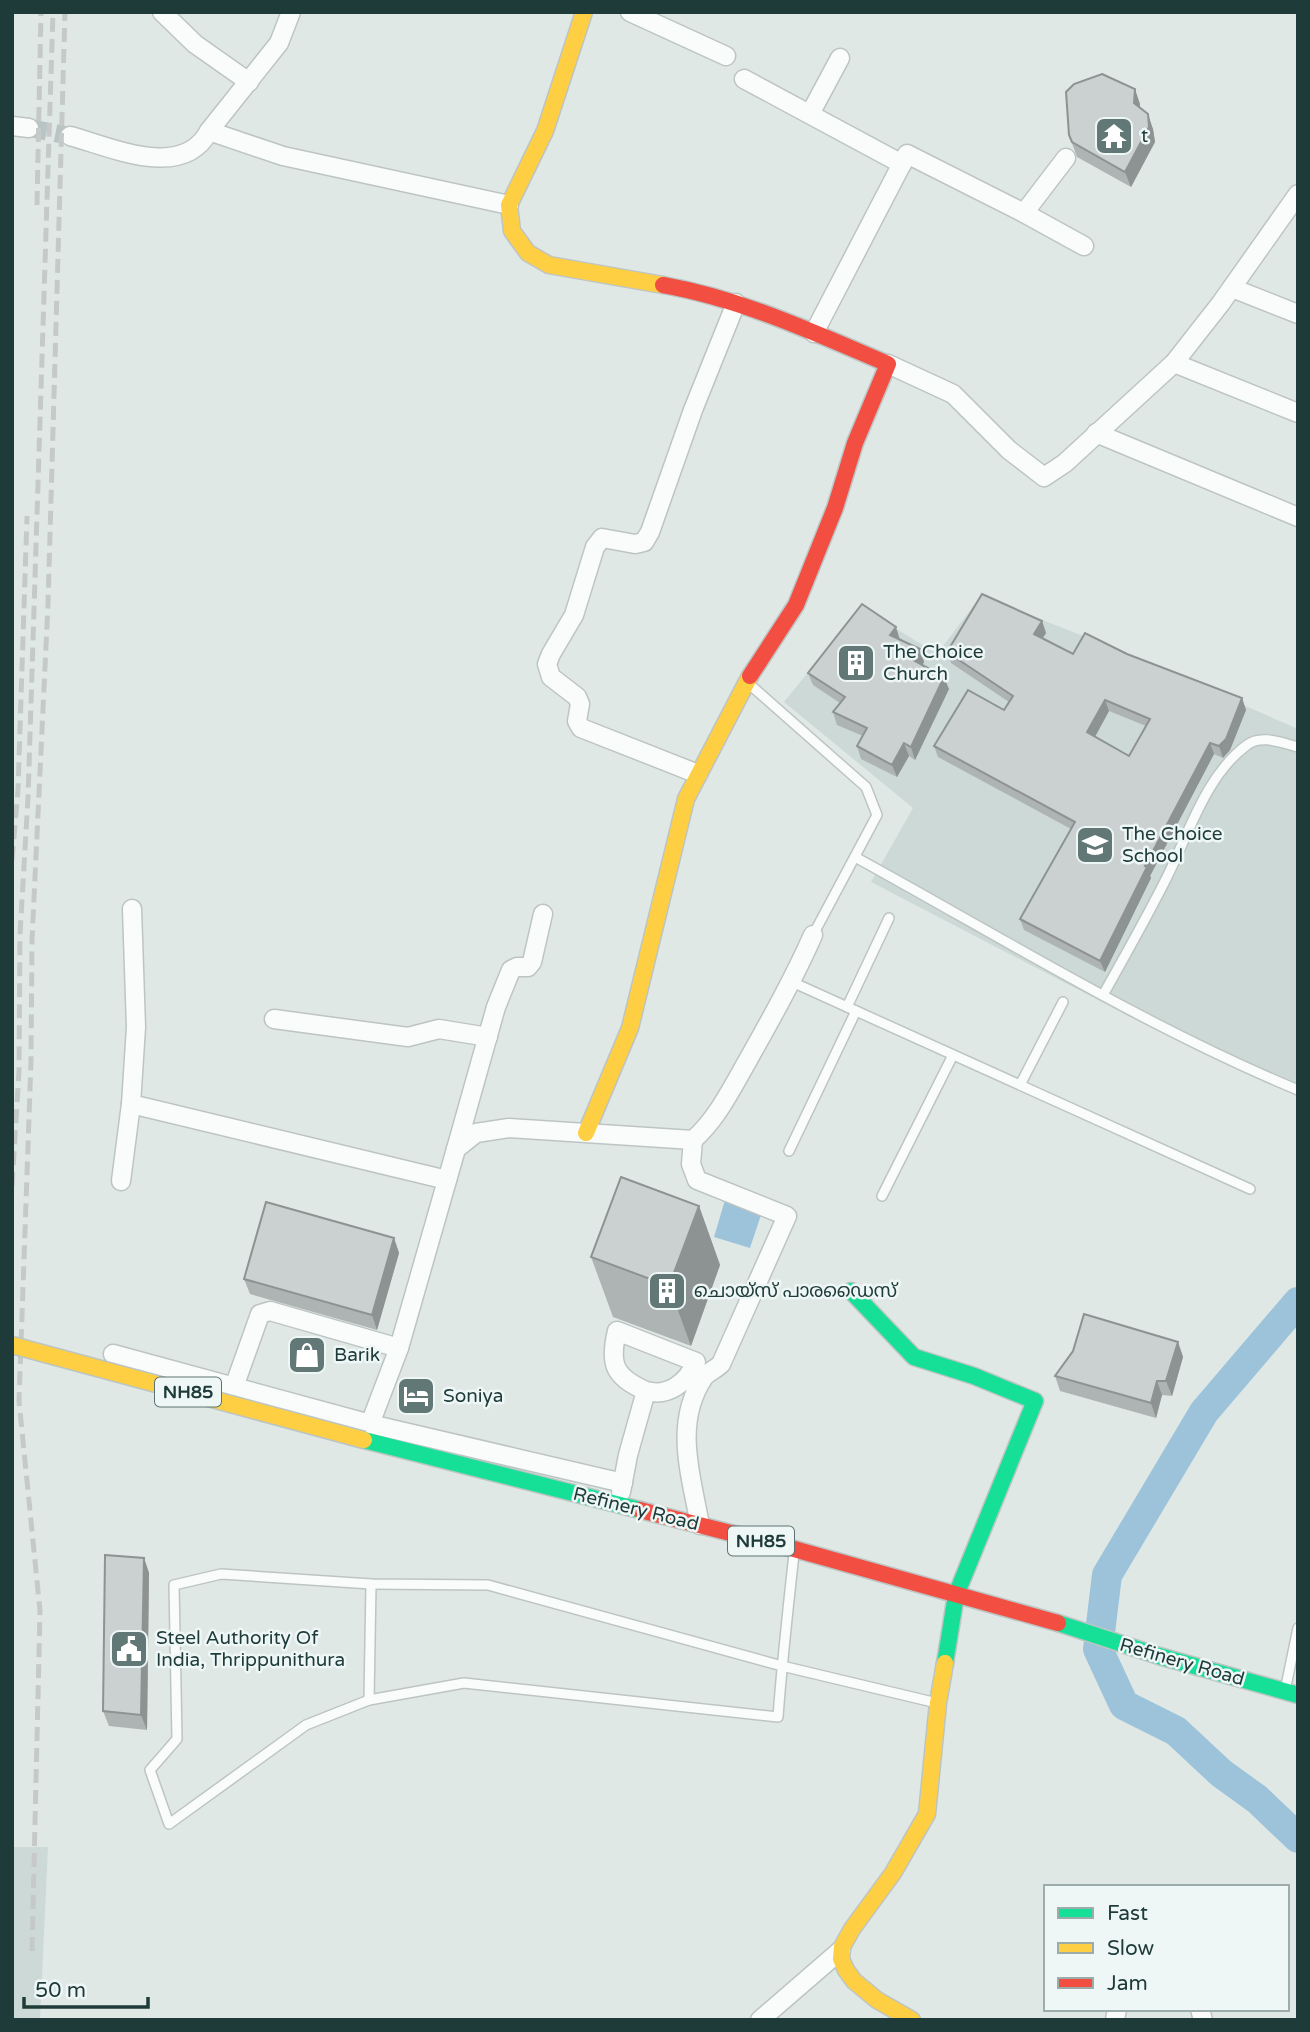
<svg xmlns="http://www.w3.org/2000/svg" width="1310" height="2032" font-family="'Varela Round','Noto Sans Malayalam',sans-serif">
<rect width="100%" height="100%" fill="#e0e8e6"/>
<g fill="#cdd9d7">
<path d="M981,596L1109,646L1298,729V1093L1150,1027L871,882L913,808L784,702L861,607L937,654Z"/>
<path d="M12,1847H48L40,2020H12Z"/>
</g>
<path fill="#9cc3da" d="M725,1200L762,1212L750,1248L714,1237Z"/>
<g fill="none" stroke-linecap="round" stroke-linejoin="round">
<path stroke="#9cc3da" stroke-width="30" d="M1298,1302L1204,1412L1107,1575L1098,1649L1124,1705L1176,1731L1221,1773L1257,1799L1298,1838"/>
<path stroke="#b9c5c4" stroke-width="18" stroke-dasharray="18 9" stroke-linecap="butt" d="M29,128L70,136"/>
<defs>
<g id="lane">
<path d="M748,683L866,787L877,815L813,935"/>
<path d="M855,857C1001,937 1144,1026 1298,1090"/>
<path d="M792,982L1250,1189"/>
<path d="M1103,995C1125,956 1147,917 1167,877C1189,833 1206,775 1247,745C1261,734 1282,743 1298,747"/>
<path d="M847,1007L889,918"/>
<path d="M1020,1085L1063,1002"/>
<path d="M789,1151L856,1011"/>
<path d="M882,1196L953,1055"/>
<path d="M794,1554C788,1608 782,1662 778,1717L464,1683L369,1700L306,1725L169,1824L150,1770L177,1739L174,1585L221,1574L371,1584L488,1585L782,1666L937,1703"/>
<path d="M1286,1686L1298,1628"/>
<path d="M369,1700L371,1584"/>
</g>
<g id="street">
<path d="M162,12L195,44L249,82"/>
<path d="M630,12L726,56"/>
<path d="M744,79L902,164"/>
<path d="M810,114L840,58"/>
<path d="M12,126L29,128"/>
<path d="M209,131L279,43L291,12"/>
<path d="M70,136C111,147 183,181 209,131L283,156L509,205"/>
<path d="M1024,213L1084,246"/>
<path d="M1232,288L1298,314"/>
<path d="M814,333L907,154L1024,213L1066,158"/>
<path d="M1174,363L1298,413"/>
<path d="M888,364L953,394L1009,450L1044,477L1065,463L1174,363L1221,303L1298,194"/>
<path d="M1096,433L1298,517"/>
<path d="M698,774L581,728L577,721L580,704L577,697L551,677L547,664L551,654L574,615L595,547L602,538L635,544L644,542L650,532L693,410L736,303"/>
<path d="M132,909L136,1027L131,1104L447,1180"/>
<path d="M274,1019L408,1037L439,1029L488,1037"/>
<path d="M693,1140L691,1164L697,1180L787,1216L721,1364C716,1369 708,1372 704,1377C673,1423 691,1475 700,1525"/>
<path d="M456,1149L496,1007L511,970L517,967H528L532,962L543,914"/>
<path d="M121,1181L131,1104"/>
<path d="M113,1354L370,1424L623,1483"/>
<path d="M234,1387L260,1314L270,1311L399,1348"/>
<path d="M370,1424L399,1348L456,1149L476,1133L509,1128L693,1140C717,1119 732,1088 748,1060C771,1019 794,978 813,935"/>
<path d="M621,1492L628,1455L646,1391C614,1377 609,1364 617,1331L696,1362C687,1383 668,1397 646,1391"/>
<path d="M1200,2009L1203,2020"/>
<path d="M760,2020L841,1950"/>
<path d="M1115,2020L1117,2009"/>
</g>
<g id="fast">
<path d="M851,1291L914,1357L974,1376L1035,1401L956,1595L945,1663"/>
<path d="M364,1440L640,1510"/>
<path d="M1058,1623L1159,1656L1298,1695"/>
</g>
<g id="slow">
<path d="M584,12L545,131L509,205L512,231L528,253L549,265L663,285"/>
<path d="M586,1133L630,1028L686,799L750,676"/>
<path d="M912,2020L877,2000L854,1981L846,1970L841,1959L842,1947L852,1929L893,1873L927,1814L938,1703L945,1663"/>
</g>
<g id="jam">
<path d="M663,285C742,299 815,333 888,364L855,443L835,508L796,605L750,676"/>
<path d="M640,1510L794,1549L1058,1623"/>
</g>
</defs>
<use href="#lane" stroke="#bdc5c3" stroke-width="12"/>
<use href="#street" stroke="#bdc5c3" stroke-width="21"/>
<use href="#fast" stroke="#bcc5c4" stroke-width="19"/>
<use href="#slow" stroke="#bcc5c4" stroke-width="19"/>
<use href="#jam" stroke="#bcc5c4" stroke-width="19"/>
<use href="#lane" stroke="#fafcfb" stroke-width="9"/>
<use href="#street" stroke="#fafcfb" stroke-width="18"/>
<use href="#fast" stroke="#16e098" stroke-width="16"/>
<use href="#slow" stroke="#ffcf43" stroke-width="16"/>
<use href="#jam" stroke="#f24e42" stroke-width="16"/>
<g stroke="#c5cac9" stroke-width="5" stroke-dasharray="14 7" stroke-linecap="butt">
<path d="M37,205L41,12"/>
<path d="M12,860L18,790L27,516"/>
<path d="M12,1186L19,1071L20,934L28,798L53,12"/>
<path d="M32,1951L40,1611L19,1401L31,1061L32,940L48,604L65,12"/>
</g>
<defs>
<path id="slow-bridge" d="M12,1345L364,1440"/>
</defs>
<use href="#slow-bridge" stroke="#bac5c4" stroke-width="19" stroke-linecap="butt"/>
<use href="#slow-bridge" stroke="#ffcf43" stroke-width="16"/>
</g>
<g fill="#aeb4b3" fill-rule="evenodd">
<path d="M1140,104V108L1153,129L1155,142L1131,187L1077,157L1069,135Z"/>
<path d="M1042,621L1046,633L1043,638L1073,654H1127L1242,698L1246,710L1230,750L1223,758L1214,754L1150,876L1151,878L1105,972L1024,930L1020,919L1071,829L938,757L934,746L1004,710L1009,702L951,663L947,652ZM1109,711L1146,726L1129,756L1095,737Z"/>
<path d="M900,640L920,649L924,662L922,665L949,689L915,760L909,756L897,777L861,759L857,746L863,736L837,725L833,712L840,703L813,685L808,673Z"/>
<path d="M699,1206L720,1265L691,1346L613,1317L591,1257Z"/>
<path d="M394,1238L399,1253L377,1330L250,1294L244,1279Z"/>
<path d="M1178,1342L1183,1357L1172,1396L1162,1395L1156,1418L1060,1391L1055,1376Z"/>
<path d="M144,1558L149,1573L147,1730L109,1726L103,1711Z"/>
</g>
<g fill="#8d9292">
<path d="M1135,89L1140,104L1139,118L1134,103Z"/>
<path d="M1148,114L1153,129L1155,142L1131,187L1125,172Z"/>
<path d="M1042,621L1046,633L1038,645L1034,634Z"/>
<path d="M896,627L900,640L890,635Z"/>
<path d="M920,649L924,662L918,673L913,660Z"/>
<path d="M944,677L949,689L915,760L911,747Z"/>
<path d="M1242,698L1246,710L1230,750L1223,758L1219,746Z"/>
<path d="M1105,700L1109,711L1091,744L1087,732Z"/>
<path d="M904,743L909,756L897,777L892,765Z"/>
<path d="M1210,743L1214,754L1150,876L1151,878L1105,972L1100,961L1145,866Z"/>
<path d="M699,1206L720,1265L691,1346L669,1286Z"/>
<path d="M394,1238L399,1253L377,1330L372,1315Z"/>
<path d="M1178,1342L1183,1357L1172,1396L1166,1381Z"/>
<path d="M1157,1381L1162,1395L1156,1418L1151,1403Z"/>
<path d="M144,1558L149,1573L147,1730L141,1715Z"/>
</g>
<g fill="#cad1d0" stroke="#8d9292" stroke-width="2" fill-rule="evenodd">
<path d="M1102,74L1135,89L1134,103L1148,114L1149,127L1125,172L1072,142L1069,135L1066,92L1074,84Z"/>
<path d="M982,594L1042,621L1034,634L1073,654L1085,633L1127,654L1242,698L1226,739L1219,746L1210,743L1145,866L1147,867L1100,961L1020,919L1075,822L934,746L968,690L1004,710L1013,696L947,652ZM1105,700L1150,719L1129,756L1087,732Z"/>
<path d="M862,604L896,627L890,635L920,649L913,660L944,677L911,747L904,743L892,765L857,746L867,728L833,712L845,697L808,673Z"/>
<path d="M621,1177L699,1206L669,1286L591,1257Z"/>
<path d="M266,1202L394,1238L372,1315L244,1279Z"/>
<path d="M1084,1314L1178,1342L1166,1381H1157L1151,1403L1055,1376L1073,1351Z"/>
<path d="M105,1555L144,1558L141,1715L103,1711Z"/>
</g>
<defs>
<symbol id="temple-square" viewBox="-11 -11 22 22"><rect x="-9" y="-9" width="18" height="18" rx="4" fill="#627876" stroke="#eef7f5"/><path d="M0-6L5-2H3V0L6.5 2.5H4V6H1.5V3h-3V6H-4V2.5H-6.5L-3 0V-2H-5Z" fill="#fff"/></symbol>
<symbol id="building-square" viewBox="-11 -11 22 22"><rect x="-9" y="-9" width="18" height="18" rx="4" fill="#627876" stroke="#eef7f5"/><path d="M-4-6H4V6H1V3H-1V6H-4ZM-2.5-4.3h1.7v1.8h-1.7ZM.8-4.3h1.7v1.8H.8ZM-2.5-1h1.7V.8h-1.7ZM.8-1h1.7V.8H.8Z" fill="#fff"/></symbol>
<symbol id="school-square" viewBox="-11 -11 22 22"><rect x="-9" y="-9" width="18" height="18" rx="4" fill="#627876" stroke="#eef7f5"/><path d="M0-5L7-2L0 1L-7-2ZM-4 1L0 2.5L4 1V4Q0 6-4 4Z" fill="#fff"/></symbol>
<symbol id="shop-square" viewBox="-11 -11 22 22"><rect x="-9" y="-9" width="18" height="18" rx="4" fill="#627876" stroke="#eef7f5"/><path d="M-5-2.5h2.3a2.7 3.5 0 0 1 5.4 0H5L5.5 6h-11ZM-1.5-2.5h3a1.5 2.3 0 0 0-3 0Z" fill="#fff"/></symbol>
<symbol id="hotel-square" viewBox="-11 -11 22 22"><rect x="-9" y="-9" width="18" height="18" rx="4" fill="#627876" stroke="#eef7f5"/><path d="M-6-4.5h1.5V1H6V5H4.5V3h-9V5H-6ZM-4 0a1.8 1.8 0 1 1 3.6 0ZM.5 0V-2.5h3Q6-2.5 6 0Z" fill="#fff"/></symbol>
<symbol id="civic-square" viewBox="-11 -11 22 22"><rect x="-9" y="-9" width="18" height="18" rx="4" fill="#627876" stroke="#eef7f5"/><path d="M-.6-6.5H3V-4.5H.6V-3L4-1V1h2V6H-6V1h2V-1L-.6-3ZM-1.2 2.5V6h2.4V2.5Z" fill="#fff"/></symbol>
</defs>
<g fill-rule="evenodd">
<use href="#temple-square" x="1092" y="114" width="44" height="44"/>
<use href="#building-square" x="834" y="641" width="44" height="44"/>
<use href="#school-square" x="1073" y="823" width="44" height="44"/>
<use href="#building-square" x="645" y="1269" width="44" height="44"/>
<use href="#shop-square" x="285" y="1333" width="44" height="44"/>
<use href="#hotel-square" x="394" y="1374" width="44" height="44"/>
<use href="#civic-square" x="107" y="1627" width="44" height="44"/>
</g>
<g text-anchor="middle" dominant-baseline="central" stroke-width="5" stroke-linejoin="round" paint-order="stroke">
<g fill="#eef7f5" stroke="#5c7372" stroke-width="2">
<rect x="155" y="1377.5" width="66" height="29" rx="5"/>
<rect x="728" y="1526.5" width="66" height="29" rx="5"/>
</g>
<g font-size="18" font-weight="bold" fill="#1e3b3a">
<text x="188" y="1392">NH85</text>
<text x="761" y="1541">NH85</text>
</g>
<g font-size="19" fill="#1e3b3a" stroke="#eef7f5" text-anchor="start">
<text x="1141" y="136">t</text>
<text x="883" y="652">The Choice<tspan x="883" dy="22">Church</tspan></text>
<text x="1122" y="834">The Choice<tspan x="1122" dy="22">School</tspan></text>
<text x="694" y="1291">ചൊയ്സ് പാരഡൈസ്</text>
<text x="334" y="1355">Barik</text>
<text x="443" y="1396">Soniya</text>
<text x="156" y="1638">Steel Authority Of<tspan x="156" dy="22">India, Thrippunithura</tspan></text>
</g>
<g font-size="19" fill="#1e3b3a" stroke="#eef7f5">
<text transform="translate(636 1509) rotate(14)">Refinery Road</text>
<text transform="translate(1182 1662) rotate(16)">Refinery Road</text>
</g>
</g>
<rect width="1310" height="2032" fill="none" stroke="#1e3b3a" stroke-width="28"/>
<rect x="1044" y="1885" width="245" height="126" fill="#eef7f5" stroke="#9bacaa" stroke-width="2"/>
<rect x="1058" y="1908" width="35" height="10" fill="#16e098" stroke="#9bacaa" stroke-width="2"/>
<text x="1107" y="1920" font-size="21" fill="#1e3b3a">Fast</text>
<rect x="1058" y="1943" width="35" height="10" fill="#ffcf43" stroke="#9bacaa" stroke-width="2"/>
<text x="1107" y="1955" font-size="21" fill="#1e3b3a">Slow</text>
<rect x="1058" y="1978" width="35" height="10" fill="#f24e42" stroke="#9bacaa" stroke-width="2"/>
<text x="1107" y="1990" font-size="21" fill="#1e3b3a">Jam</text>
<path d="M24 1997v10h124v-10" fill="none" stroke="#1e3b3a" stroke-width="3.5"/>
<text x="35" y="1997" font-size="21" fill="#1e3b3a" stroke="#eef7f5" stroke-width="5" paint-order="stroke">50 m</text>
</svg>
